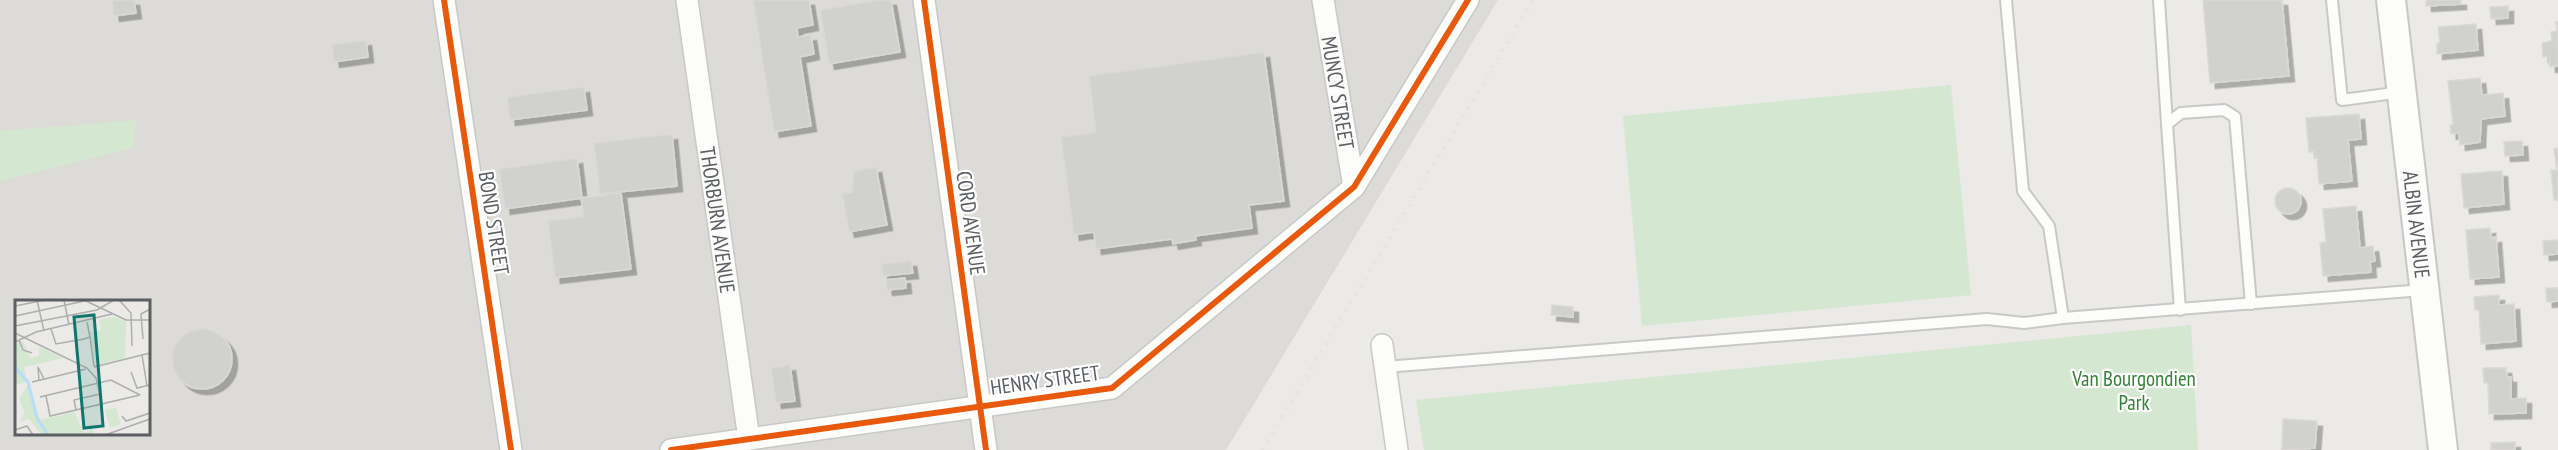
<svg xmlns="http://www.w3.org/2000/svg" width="2558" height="450" font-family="'PT Sans Narrow',sans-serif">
<defs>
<filter id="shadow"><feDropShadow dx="5.5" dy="5.5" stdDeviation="0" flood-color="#0004"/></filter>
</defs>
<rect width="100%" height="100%" fill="#ebeae6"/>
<path fill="#dcdbd7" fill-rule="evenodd" d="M0,0H1498L1226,450H0ZM16,302H148V434H16Z"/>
<g fill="#d3e7d1">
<path d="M1951,85L1971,295L1642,326L1623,116Z"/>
<path d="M136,120L133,148L0,181V131Z"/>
<path d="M2191,325L2198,450H1424L1416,400Z"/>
</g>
<g fill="#d1d1cf" stroke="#dad9d5" stroke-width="1.5" filter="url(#shadow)">
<path d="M112,0H134L136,13L114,16Z"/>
<path d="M753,0H809L813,25L797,28L798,37L811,35L814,54L800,57L811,126L774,132Z"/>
<path d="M878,0H891L900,52L829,64L820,10Z"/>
<path d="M2203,0H2282L2289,76L2210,83Z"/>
<path d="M2426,0H2461V4L2426,6Z"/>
<path d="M2508,6V18L2491,19L2490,7Z"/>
<path d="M2556,22H2558V66L2550,67L2549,56L2543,57L2542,43L2552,41L2551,32L2557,31Z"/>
<path d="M2476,24L2478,50L2437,54V43H2440L2438,27Z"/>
<path d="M366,40L368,57L334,62L332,45Z"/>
<path d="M1264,52L1284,201L1249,205L1252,228L1195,236L1196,240L1173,244L1172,239L1096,249L1094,232L1074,235L1061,137L1096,132L1089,76Z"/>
<path d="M2480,78L2482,95L2503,93L2505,116L2481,119L2480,142L2460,145L2459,133L2451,134L2450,125H2453L2448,81Z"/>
<path d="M584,87L587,110L510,120L507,97Z"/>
<path d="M2359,114L2361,139L2348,140L2352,181L2319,184L2317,157H2314V151L2309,152L2306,118Z"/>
<path d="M672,134L677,186L600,194L594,143Z"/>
<path d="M2522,141L2523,155L2505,156L2504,142Z"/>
<path d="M2558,148V200H2554L2551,170H2557L2554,149Z"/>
<path d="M577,158L582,198L505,209L499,169Z"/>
<path d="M876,167L887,225L849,232L842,194L852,192L854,171Z"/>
<path d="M2502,171L2504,204L2464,208L2461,174Z"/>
<circle cx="2288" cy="201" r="13"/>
<path d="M621,193L631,269L555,278L548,221L584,216L581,198Z"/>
<path d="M2356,206L2360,248L2373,246L2375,261L2370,262L2371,272L2323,276L2320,243L2326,242L2323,209Z"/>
<path d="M2490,228L2491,238L2496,237L2499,277L2470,279L2466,230Z"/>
<path d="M2558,240V254L2544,255L2543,241Z"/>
<path d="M911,261L913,273L883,276L881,264Z"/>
<path d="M905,278L906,288L887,290L886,280Z"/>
<path d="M2546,288H2558V301L2547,302Z"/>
<path d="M2499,295V305L2514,304L2516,341L2481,344L2479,310H2475L2474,297Z"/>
<path d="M1552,305L1573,307V317L1551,315Z"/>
<circle cx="202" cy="359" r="30"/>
<path d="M790,365L795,401L776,403L771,368Z"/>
<path d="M2483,368H2506L2507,377H2511V399L2526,398V413L2489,414L2488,383H2484Z"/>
<path d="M2283,419L2317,421L2315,448L2282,450Z"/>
<path d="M2515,442V450H2491V443Z"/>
</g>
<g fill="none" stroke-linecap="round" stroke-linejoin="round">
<defs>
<g id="lane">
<path d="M2006,0L2023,191L2049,226L2063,318L2423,290"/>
<path d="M2159,0L2167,124"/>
<path d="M2332,0L2342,100L2402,92"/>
<path d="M2180,310L2167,124L2181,113L2224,110L2235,117L2251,304"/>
<path d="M1385,367L1987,319L2024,323L2063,318"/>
</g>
<g id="street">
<path d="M444,0L511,450"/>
<path id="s1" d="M687,0L749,439"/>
<path d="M924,0L986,450"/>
<path id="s2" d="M1323,0L1354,187"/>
<path d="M1382,345L1397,450"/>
<path d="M671,450L1112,388L1354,187L1468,0"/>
</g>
<g id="secondary">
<path id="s3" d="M2391,0L2443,450"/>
</g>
</defs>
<use href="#lane" stroke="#c8c8c8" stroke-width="14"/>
<use href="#street" stroke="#c8c8c8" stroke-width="24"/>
<use href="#secondary" stroke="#c7c7c6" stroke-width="32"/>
<use href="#lane" stroke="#fcfcfb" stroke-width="10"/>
<use href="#street" stroke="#fcfcfb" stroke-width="21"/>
<use href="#secondary" stroke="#fcfcfb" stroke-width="28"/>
<path stroke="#e2e2e2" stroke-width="4.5" stroke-dasharray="1.5 8" stroke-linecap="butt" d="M1262,450L1533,0"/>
<defs>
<g id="cycleway">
<path d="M444,0L511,450"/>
<path d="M924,0L986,450"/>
<path d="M671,450L1112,388L1354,187L1468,0"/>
</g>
</defs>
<use href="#cycleway" stroke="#fff" stroke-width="10"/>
<use href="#cycleway" stroke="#e8590c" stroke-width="6"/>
</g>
<g text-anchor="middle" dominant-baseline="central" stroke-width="4.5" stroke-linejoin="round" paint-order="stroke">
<g font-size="21" fill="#5b5f63" stroke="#fff">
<text stroke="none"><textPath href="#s2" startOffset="94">MUNCY STREET</textPath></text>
<text stroke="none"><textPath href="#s1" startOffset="222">THORBURN AVENUE</textPath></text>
<text transform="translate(494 223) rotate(81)">BOND STREET</text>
<text transform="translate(971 223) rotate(82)">CORD AVENUE</text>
<text stroke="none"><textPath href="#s3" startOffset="226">ALBIN AVENUE</textPath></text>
<text transform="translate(1045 380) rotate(-8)">HENRY STREET</text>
</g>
<g font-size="21" fill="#348237" stroke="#fff">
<text x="2134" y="378">Van Bourgondien<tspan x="2134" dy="24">Park</tspan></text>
</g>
</g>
<g transform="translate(15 300)">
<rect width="135" height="135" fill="#ebeae6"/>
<path d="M100,17L111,21L110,58L81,65L75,32L86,30L84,20ZM8,41L15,58L24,56V47L49,58L9,67L12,82L0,85V44ZM14,84L25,120L59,112L69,133L75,130V121L79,134L27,135L14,119L4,122L10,113L4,99ZM101,108L106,124L95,128L90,110Z" fill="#d3e7d1"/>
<path fill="none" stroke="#b8ddf8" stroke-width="3" d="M0,67L13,82L22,118L33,135"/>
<path fill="none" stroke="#adaeae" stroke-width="1.5" d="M22,0L29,31M49,0L54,25M104,0L116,13L117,46M71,1L111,20H135M0,6L30,0M0,16L74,0M0,26L82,10L99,0M36,29L41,44L69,39L75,37L72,22M0,33L72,68L81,78L87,104M75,37L79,66M128,39L126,14L135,9M4,40L8,50L17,53M0,42L21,32L97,14M127,55L132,86M79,67L135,53M116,72L122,88L135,85M24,81L23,67L29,79M17,82L71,69M31,96L35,116L125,95M25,97L96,80L125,95M61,110L59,100L85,94M107,116L111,121L135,113M0,130L12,126L18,135M90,135L135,119"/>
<path fill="#0f766e" fill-opacity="0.15" stroke="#0f766e" stroke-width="3" d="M79,15L88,126L69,128L59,17Z"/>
<rect width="135" height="135" fill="none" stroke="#5b5f63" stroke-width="3"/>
</g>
</svg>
